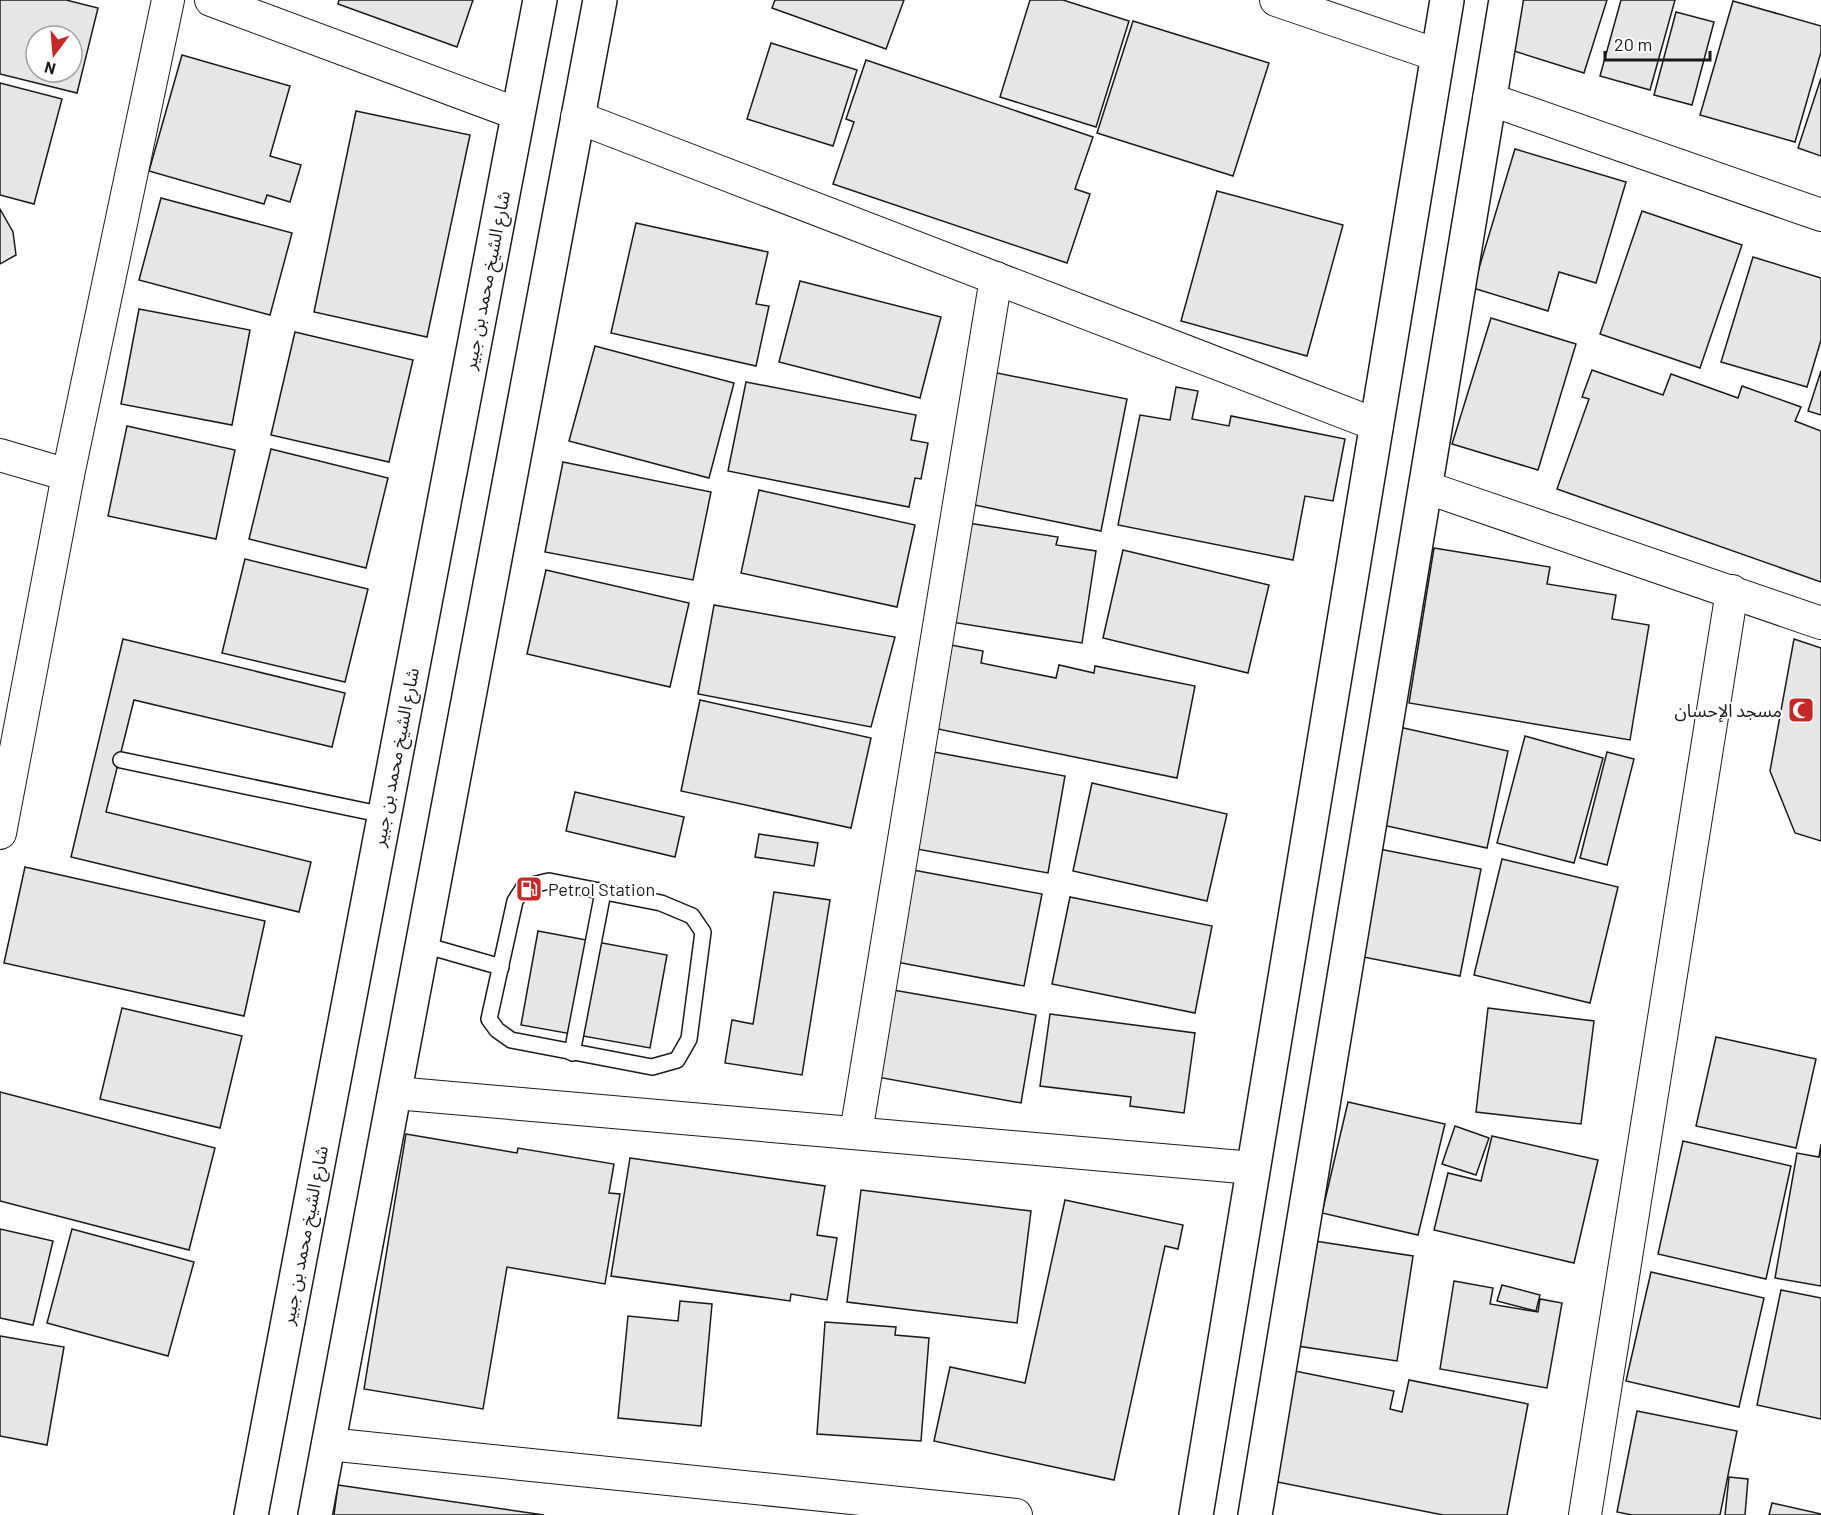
<svg xmlns="http://www.w3.org/2000/svg" width="1821" height="1515" font-family="Barlow,'Noto Sans Arabic',sans-serif">
<rect width="100%" height="100%" fill="#fff"/>
<g fill="#e6e6e6" stroke="#1a1a1a" stroke-width="1.5" fill-rule="evenodd">
<path d="M0,0H66L98,8L77,93L0,74ZM36,36H72V72H36Z"/>
<path d="M339,0H473L457,47L338,4Z"/>
<path d="M775,0H904L886,49L772,8Z"/>
<path d="M1030,0H1063L1129,21L1096,127L1000,97Z"/>
<path d="M1516,0H1607L1584,73L1501,47Z"/>
<path d="M1621,0H1675L1650,90L1600,76Z"/>
<path d="M1733,1L1821,26V52L1795,142L1700,115Z"/>
<path d="M1676,12L1714,22L1692,105L1654,95Z"/>
<path d="M1133,21L1269,63L1233,176L1097,133Z"/>
<path d="M771,43L857,70L833,146L747,119Z"/>
<path d="M182,55L290,86L270,156L301,165L290,202L267,195L264,204L149,171Z"/>
<path d="M866,60L1093,137L1075,189L1090,194L1067,263L833,184L854,122L846,119Z"/>
<path d="M1821,78V156L1798,148Z"/>
<path d="M0,83L62,99L34,204L0,195Z"/>
<path d="M356,111L470,135L427,337L314,312Z"/>
<path d="M1515,149L1626,182L1596,283L1559,272L1548,311L1473,288Z"/>
<path d="M1217,191L1343,225L1307,356L1181,321Z"/>
<path d="M161,198L292,233L270,315L139,280Z"/>
<path d="M0,209L13,232L16,255L0,264Z"/>
<path d="M1642,211L1742,245L1700,368L1600,334Z"/>
<path d="M636,223L768,252L756,304L769,306L756,366L611,333Z"/>
<path d="M1753,257L1821,278V340L1807,387L1721,362Z"/>
<path d="M800,281L941,317L920,398L779,362Z"/>
<path d="M139,309L250,330L232,425L121,404Z"/>
<path d="M1491,318L1576,344L1538,470L1452,444Z"/>
<path d="M295,332L413,360L389,462L271,435Z"/>
<path d="M595,346L734,383L709,478L569,441Z"/>
<path d="M1592,370L1663,395L1671,374L1738,398L1742,386L1801,407L1795,421L1821,431V582L1557,489L1589,399L1582,397Z"/>
<path d="M987,371L1127,399L1101,531L960,502Z"/>
<path d="M1821,371V415L1808,411Z"/>
<path d="M746,382L916,415L911,440L928,443L921,479L915,478L909,507L728,471Z"/>
<path d="M1176,387L1198,391L1192,419L1229,426L1231,416L1345,439L1333,501L1305,496L1293,560L1118,525L1140,415L1170,420Z"/>
<path d="M127,426L235,450L216,539L108,516Z"/>
<path d="M271,449L388,478L366,568L249,539Z"/>
<path d="M563,462L711,492L693,580L545,552Z"/>
<path d="M759,490L915,525L897,607L741,573Z"/>
<path d="M955,521L1058,537L1056,545L1096,551L1082,643L939,620Z"/>
<path d="M1434,548L1550,567L1547,584L1616,595L1612,619L1649,625L1630,740L1409,703Z"/>
<path d="M1123,550L1269,585L1248,673L1103,638Z"/>
<path d="M245,559L368,589L345,682L222,653Z"/>
<path d="M546,570L689,603L670,687L527,654Z"/>
<path d="M714,605L895,637L871,727L698,694Z"/>
<path d="M123,639L345,693L332,747L134,700L106,812L311,862L299,912L71,857Z"/>
<path d="M1794,639L1821,648V841L1795,833L1770,771Z"/>
<path d="M951,645L983,651L981,663L1056,678L1059,665L1094,673L1095,666L1195,686L1177,778L933,728Z"/>
<path d="M700,700L871,738L851,828L681,791Z"/>
<path d="M1399,727L1508,751L1487,848L1378,824Z"/>
<path d="M1525,736L1603,758L1574,863L1497,843Z"/>
<path d="M912,748L1065,776L1048,873L895,845Z"/>
<path d="M1607,752L1634,759L1607,865L1580,858Z"/>
<path d="M1092,783L1227,814L1207,901L1073,871Z"/>
<path d="M575,792L684,817L675,857L566,831Z"/>
<path d="M759,834L818,843L814,866L755,857Z"/>
<path d="M1369,847L1481,869L1460,976L1348,954Z"/>
<path d="M1502,859L1618,887L1590,1003L1474,975Z"/>
<path d="M25,867L265,921L244,1016L4,963Z"/>
<path d="M913,870L1042,894L1024,986L896,962Z"/>
<path d="M774,892L830,900L802,1075L725,1063L732,1020L753,1024Z"/>
<path d="M1070,897L1212,926L1195,1013L1052,984Z"/>
<path d="M538,931L667,955L650,1048L521,1025Z"/>
<path d="M893,990L1036,1015L1021,1103L877,1077Z"/>
<path d="M122,1008L242,1036L220,1128L100,1099Z"/>
<path d="M1488,1008L1594,1021L1581,1124L1476,1112Z"/>
<path d="M1050,1014L1195,1033L1184,1113L1130,1106L1131,1097L1040,1086Z"/>
<path d="M1716,1037L1816,1059L1796,1148L1696,1126Z"/>
<path d="M0,1092L215,1148L189,1250L0,1201Z"/>
<path d="M1348,1102L1445,1124L1418,1235L1322,1213Z"/>
<path d="M1455,1126L1489,1138L1476,1175L1442,1164Z"/>
<path d="M406,1134L517,1153L518,1148L614,1164L609,1193L620,1194L605,1284L507,1267L483,1409L364,1389Z"/>
<path d="M1492,1136L1598,1160L1574,1263L1434,1230L1448,1173L1481,1181Z"/>
<path d="M1683,1141L1791,1166L1766,1279L1658,1254Z"/>
<path d="M1821,1144V1286L1775,1278L1797,1153L1819,1157Z"/>
<path d="M630,1158L825,1186L817,1235L837,1238L827,1300L791,1294L790,1301L611,1276Z"/>
<path d="M861,1190L1031,1211L1017,1323L847,1302Z"/>
<path d="M1065,1200L1183,1225L1178,1249L1165,1246L1114,1480L934,1441L950,1367L1025,1383Z"/>
<path d="M0,1229L53,1241L33,1325L0,1318Z"/>
<path d="M72,1229L194,1262L168,1356L47,1323Z"/>
<path d="M1308,1240L1413,1256L1397,1361L1291,1345Z"/>
<path d="M1651,1272L1764,1298L1739,1407L1626,1381Z"/>
<path d="M1454,1281L1493,1288L1490,1304L1538,1312L1540,1299L1562,1303L1547,1388L1440,1369Z"/>
<path d="M1502,1285L1540,1295L1536,1311L1497,1301Z"/>
<path d="M1781,1290L1821,1298V1419L1757,1405Z"/>
<path d="M680,1301L712,1304L701,1426L618,1418L628,1316L678,1321Z"/>
<path d="M825,1322L896,1327L895,1335L929,1338L921,1441L817,1434Z"/>
<path d="M0,1336L64,1347L47,1445L0,1436Z"/>
<path d="M1285,1369L1394,1391L1390,1409L1402,1412L1409,1380L1528,1404L1507,1515H1443L1263,1479Z"/>
<path d="M1637,1411L1737,1431L1720,1515H1632L1617,1512Z"/>
<path d="M1729,1477L1748,1479L1745,1515H1725Z"/>
<path d="M338,1485L544,1515H334Z"/>
<path d="M1772,1503L1821,1514V1515H1769Z"/>
</g>
<g fill="none" stroke-linecap="round" stroke-linejoin="round">
<defs>
<g id="lane">
<path d="M121,760L384,815"/>
<path d="M549,881L661,903L692,916L703,932L689,1039L677,1060L652,1067L511,1040L497,1030L489,1019L515,901L524,887Z"/>
<path d="M424,945L501,967"/>
<path d="M572,1053L603,892"/>
</g>
<g id="street">
<path d="M211,0L518,114"/>
<path d="M1276,0L1437,55"/>
<path d="M1489,99L1821,215"/>
<path d="M577,117L1377,425"/>
<path d="M0,455L68,475"/>
<path d="M1425,487L1821,623"/>
<path d="M0,833L68,475L168,0"/>
<path d="M395,1093L1253,1168"/>
<path d="M856,1133L996,278"/>
<path d="M328,1444L1016,1515"/>
<path d="M1585,1515L1732,591"/>
</g>
<g id="secondary">
<path d="M1196,1515L1447,0"/>
<path d="M1255,1515L1506,0"/>
</g>
<g id="primary">
<path d="M251,1515L540,0"/>
<path d="M315,1515L600,0"/>
</g>
</defs>
<use href="#lane" stroke="#1a1a1a" stroke-width="18"/>
<use href="#street" stroke="#1a1a1a" stroke-width="34"/>
<use href="#secondary" stroke="#1a1a1a" stroke-width="36"/>
<use href="#primary" stroke="#1a1a1a" stroke-width="36"/>
<use href="#lane" stroke="#fff" stroke-width="15"/>
<use href="#street" stroke="#fff" stroke-width="32"/>
<use href="#secondary" stroke="#fff" stroke-width="33"/>
<use href="#primary" stroke="#fff" stroke-width="33"/>
</g>
<defs>
<symbol id="mosque-square" viewBox="-11 -11 22 22"><rect x="-9" y="-9" width="18" height="18" rx="4" fill="#c62828" stroke="#fff"/><path d="M3.5-4.9A6 6 0 1 0 3.5 4.9A5 5 0 1 1 3.5-4.9Z" fill="#fff"/></symbol>
<symbol id="fuel-square" viewBox="-11 -11 22 22"><rect x="-9" y="-9" width="18" height="18" rx="4" fill="#c62828" stroke="#fff"/><path d="M-5.5-6h7V0h2V4h1.3V-2.5L3-4.5l.8-.8L6-3V5H2.5V1h-1V6h-7ZM-4.2-4.7v3.2H.2V-4.7Z" fill="#fff"/></symbol>
</defs>
<g fill-rule="evenodd">
<use href="#mosque-square" x="1786" y="695" width="30" height="30"/>
<use href="#fuel-square" x="514" y="874" width="30" height="30"/>
</g>
<g text-anchor="middle" dominant-baseline="central" stroke-width="4.5" stroke-linejoin="round" paint-order="stroke">
<g font-size="18" fill="#1a1a1a" stroke="#fff">
<text transform="translate(486 280) rotate(-79)">شارع الشيخ محمد بن جبير</text>
<text transform="translate(395 757) rotate(-79)">شارع الشيخ محمد بن جبير</text>
<text transform="translate(304 1235) rotate(-79)">شارع الشيخ محمد بن جبير</text>
</g>
<g font-size="18" fill="#1a1a1a" stroke="#fff" text-anchor="end">
<text x="1782" y="710">مسجد الإحسان</text>
<text x="548" y="889" text-anchor="start">Petrol Station</text>
</g>
</g>
<g transform="translate(54 54) rotate(196)"><circle r="28" fill="#ffffff" stroke="#a3a3a3" stroke-width="1.5"/>
<path d="M0-4.5L10 22L0 15L-10 22Z" fill="#c62828"/>
<text y="-9" font-size="16" font-weight="bold" text-anchor="middle" fill="#1a1a1a">N</text>
</g>
<path d="M1605 51v9h105v-9" fill="none" stroke="#1a1a1a" stroke-width="3"/>
<text x="1614" y="51" font-size="18" fill="#1a1a1a" stroke="#ffffff" stroke-width="4.5" paint-order="stroke">20 m</text>
</svg>
